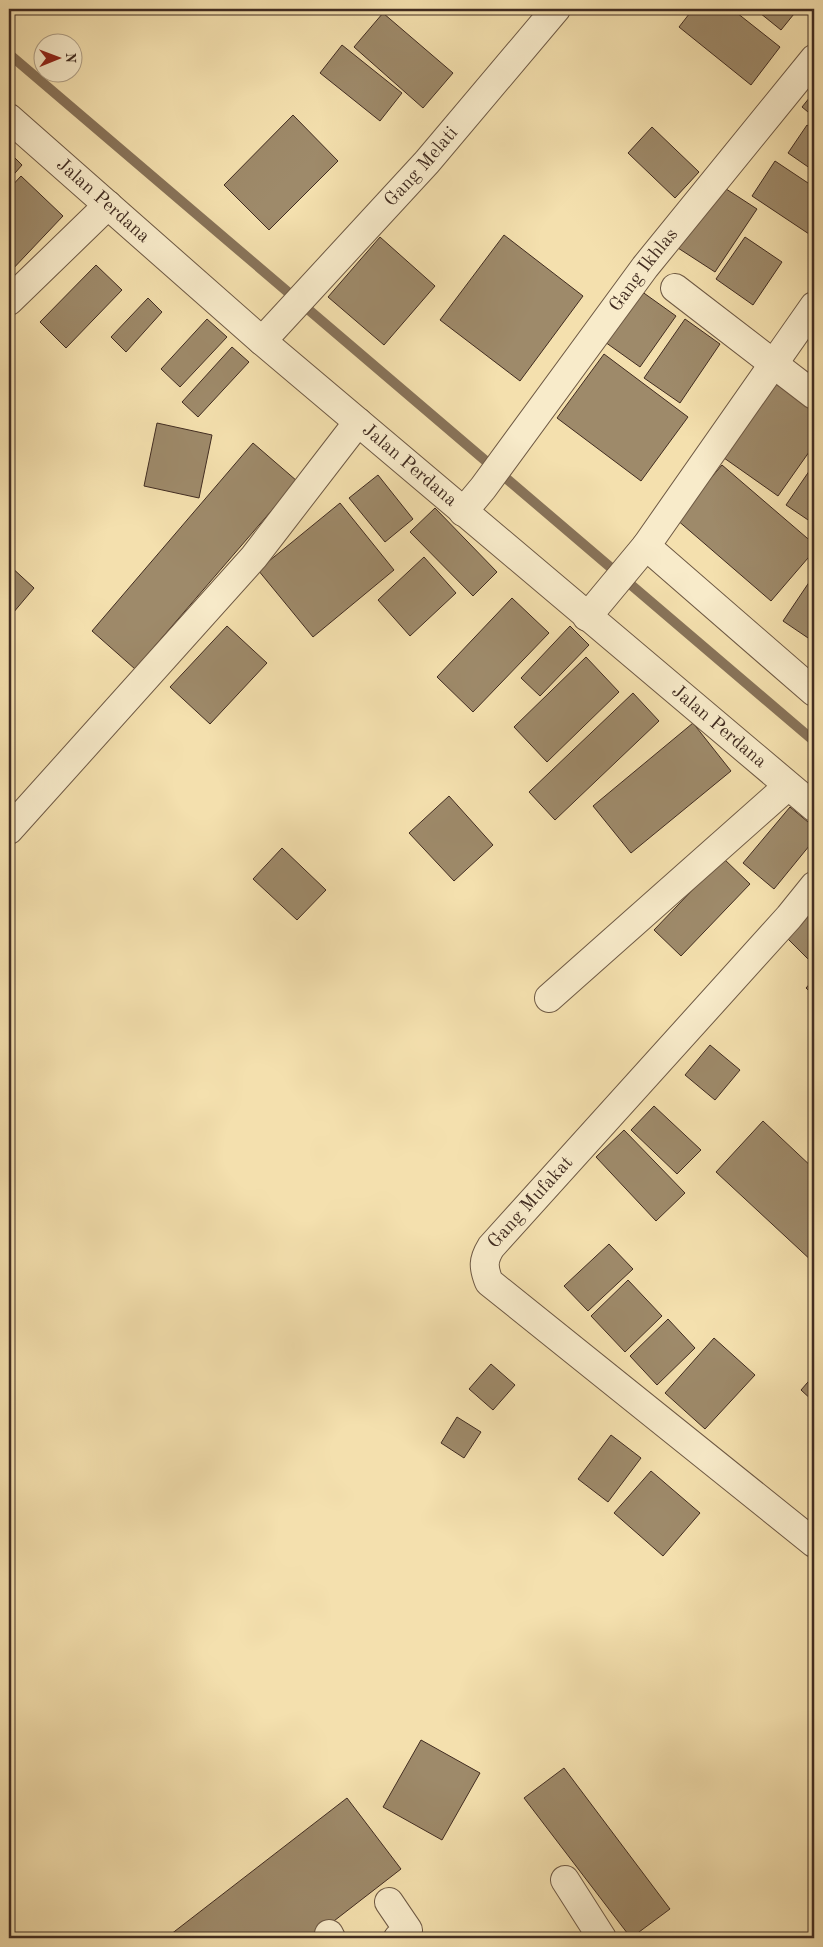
<svg xmlns="http://www.w3.org/2000/svg" width="823" height="1947" font-family="'Old Standard TT',serif">
<rect width="100%" height="100%" fill="#f4e0ae"/>
<filter id="stains"><feTurbulence type="fractalNoise" baseFrequency=".004" numOctaves="4"/><feColorMatrix values="0 0 0 0 .2 0 0 0 0 .09 0 0 0 0 .02 0 0 0 .5 -.17"/></filter>
<radialGradient id="worn" r=".72"><stop offset=".6" stop-color="#630" stop-opacity="0"/><stop offset="1" stop-color="#630" stop-opacity=".3"/></radialGradient>
<g fill="none" stroke-linecap="round" stroke-linejoin="round">
<path stroke="#887359" stroke-width="10" d="M9,54L814,741"/>
</g>
<g fill="#9e8a6a" stroke="#412c21">
<path d="M693,9H732L780,47L751,85L679,27Z"/>
<path d="M755,9H798L781,30Z"/>
<path d="M383,13L453,73L423,108L354,47Z"/>
<path d="M342,45L402,93L380,121L320,73Z"/>
<path d="M814,92V117L802,107Z"/>
<path d="M293,115L338,161L269,230L224,185Z"/>
<path d="M807,125L814,130V171L788,153Z"/>
<path d="M652,127L699,172L675,198L628,153Z"/>
<path d="M9,152L22,165L9,180Z"/>
<path d="M775,161L814,187L812,236L752,196Z"/>
<path d="M21,176L63,216L9,273V189Z"/>
<path d="M720,185L757,209L715,272L678,248Z"/>
<path d="M504,235L583,296L520,381L440,320Z"/>
<path d="M380,237L435,286L384,345L328,297Z"/>
<path d="M745,237L782,262L753,305L716,279Z"/>
<path d="M96,265L122,290L66,348L40,322Z"/>
<path d="M634,286L676,316L640,367L598,337Z"/>
<path d="M148,298L162,312L126,352L111,337Z"/>
<path d="M207,319L227,337L180,387L161,369Z"/>
<path d="M685,319L720,344L680,403L644,378Z"/>
<path d="M232,347L249,362L198,417L182,402Z"/>
<path d="M604,354L688,417L641,481L557,418Z"/>
<path d="M769,379L814,411V445L778,496L717,453Z"/>
<path d="M157,423L212,435L199,498L144,486Z"/>
<path d="M253,443L297,481L135,669L92,631Z"/>
<path d="M814,464V524L786,505Z"/>
<path d="M722,465L814,544V551L771,601L676,519Z"/>
<path d="M378,475L413,519L385,542L349,498Z"/>
<path d="M340,503L394,570L313,637L258,570Z"/>
<path d="M435,508L497,572L473,596L410,532Z"/>
<path d="M424,557L456,593L410,636L378,600Z"/>
<path d="M9,565L34,588L13,613L9,609Z"/>
<path d="M814,575V642L783,621Z"/>
<path d="M512,598L549,633L473,712L437,677Z"/>
<path d="M227,626L267,663L210,724L170,687Z"/>
<path d="M570,626L589,645L540,696L521,678Z"/>
<path d="M586,657L619,692L547,762L514,727Z"/>
<path d="M633,693L659,721L555,820L529,792Z"/>
<path d="M693,723L731,771L631,853L593,806Z"/>
<path d="M449,796L493,845L454,881L409,833Z"/>
<path d="M790,807L814,827V840L774,889L743,863Z"/>
<path d="M282,848L326,890L297,920L253,879Z"/>
<path d="M723,858L750,884L681,956L654,930Z"/>
<path d="M814,907V961L812,963L786,937Z"/>
<path d="M814,979V996L806,988Z"/>
<path d="M710,1045L740,1070L715,1100L685,1075Z"/>
<path d="M654,1106L701,1150L677,1174L631,1130Z"/>
<path d="M763,1121L814,1169V1263L716,1172Z"/>
<path d="M624,1130L685,1193L656,1221L596,1157Z"/>
<path d="M609,1244L633,1269L588,1311L564,1286Z"/>
<path d="M628,1280L662,1316L625,1352L591,1316Z"/>
<path d="M668,1319L695,1348L657,1385L630,1356Z"/>
<path d="M714,1338L755,1375L705,1429L665,1393Z"/>
<path d="M491,1364L515,1385L493,1410L469,1389Z"/>
<path d="M814,1375V1402L801,1390Z"/>
<path d="M457,1417L481,1432L464,1458L441,1443Z"/>
<path d="M611,1435L641,1458L608,1502L578,1479Z"/>
<path d="M651,1471L700,1513L663,1556L614,1513Z"/>
<path d="M421,1740L480,1773L442,1840L383,1807Z"/>
<path d="M564,1768L670,1909L631,1938L524,1798Z"/>
<path d="M347,1798L401,1869L312,1938H166Z"/>
</g>
<g fill="none" stroke-linecap="round" stroke-linejoin="round">
<defs>
<g id="minor">
<path id="s1" d="M9,118L262,341L814,807"/>
<path d="M675,288L814,395"/>
<path d="M9,301L108,205"/>
<path d="M814,306L646,546L814,692"/>
<path id="s2" d="M262,341L427,162L556,9"/>
<path id="s3" d="M463,512L483,488L645,267L814,59"/>
<path d="M587,617L646,546"/>
<path d="M9,830L254,557L358,422"/>
<path d="M814,886L789,917L491,1247C483,1260 483,1267 489,1282L814,1543"/>
<path d="M549,998L788,786"/>
<path d="M565,1880L602,1938"/>
<path d="M389,1902L408,1930L398,1938"/>
<path d="M329,1934L331,1938"/>
</g>
</defs>
<use href="#minor" stroke="#6e5944" stroke-width="30"/>
<use href="#minor" stroke="#f8ebca" stroke-width="28"/>
</g>
<g text-anchor="middle" dominant-baseline="central" stroke-width="4" stroke-linejoin="round" paint-order="stroke">
<g font-size="19" fill="#412c21" stroke="#f8ebca">
<text stroke="none"><textPath href="#s2" startOffset="236">Gang Melati</textPath></text>
<text stroke="none"><textPath href="#s1" startOffset="125">Jalan Perdana</textPath></text>
<text stroke="none"><textPath href="#s3" startOffset="302">Gang Ikhlas</textPath></text>
<text stroke="none"><textPath href="#s1" startOffset="530">Jalan Perdana</textPath></text>
<text stroke="none"><textPath href="#s1" startOffset="935">Jalan Perdana</textPath></text>
<text transform="translate(531 1203) rotate(-48)">Gang Mufakat</text>
</g>
</g>
<rect width="823" height="1947" fill="none" stroke="#f4e0ae" stroke-width="30"/>
<rect x="10" y="10" width="803" height="1927" fill="none" stroke="#412c21" stroke-width="2.5"/>
<rect x="15" y="15" width="793" height="1917" fill="none" stroke="#412c21"/>
<g transform="translate(58 58) rotate(89)"><circle r="24" fill="#f8ebca" stroke="#af9f86"/>
<path d="M0-4L9 19L0 12L-9 19Z" fill="#8f2418"/>
<text y="-8" font-size="14" font-weight="bold" text-anchor="middle" fill="#412c21">N</text>
</g>
<rect width="100%" height="100%" filter="url(#stains)"/>
<rect width="100%" height="100%" fill="url(#worn)"/>
</svg>
